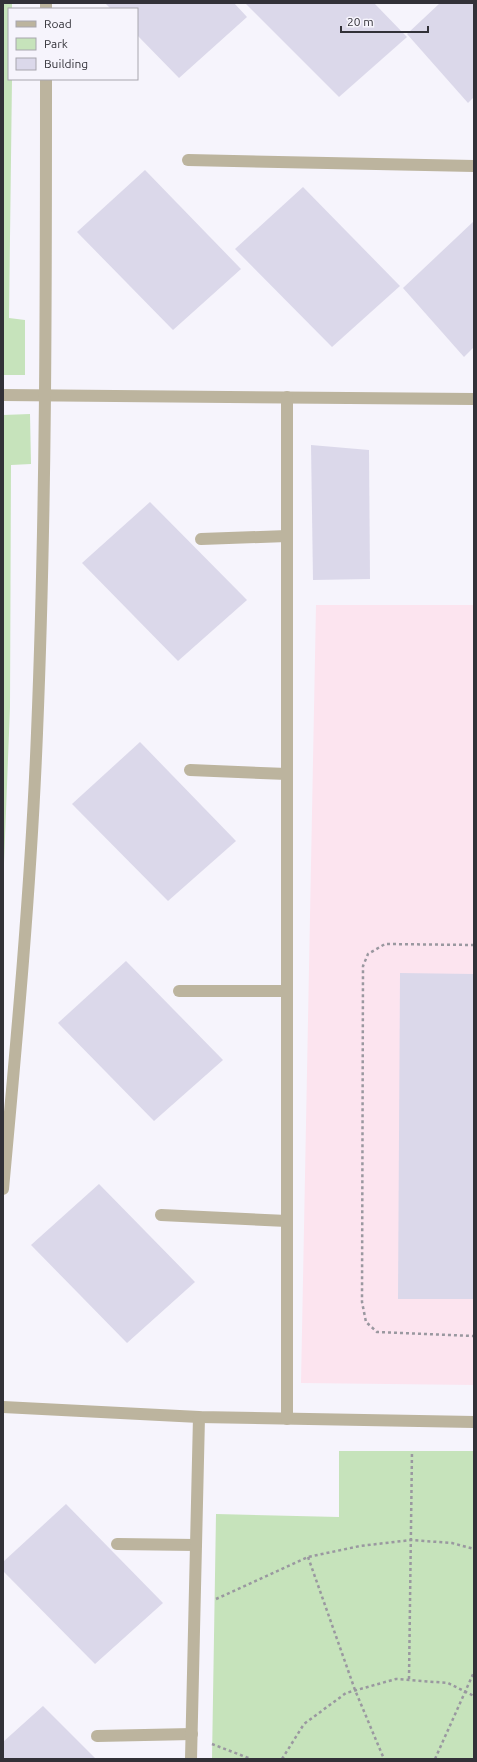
<svg xmlns="http://www.w3.org/2000/svg" width="477" height="1762" font-family="Ubuntu,sans-serif">
<rect width="100%" height="100%" fill="#f6f4fc"/>
<path fill="#fce4ef" d="M316,605H474V1385L301,1383Z"/>
<g fill="#c6e3bb">
<path d="M3,3H12V9H9V79H12L9,318L25,320V375H3Z"/>
<path d="M30,414L31,464L11,465L10,707L3,889V415Z"/>
<path d="M339,1451H474V1759H212L216,1514L339,1517Z"/>
</g>
<g fill="#dbd8ea">
<path d="M105,3H234L247,17L179,78L137,35V9H111Z"/>
<path d="M245,3H374L407,37L339,97Z"/>
<path d="M440,3H474V97L468,103L407,34Z"/>
<path d="M145,170L241,269L173,330L77,232Z"/>
<path d="M303,187L400,286L332,347L235,249Z"/>
<path d="M474,221V347L464,357L403,288Z"/>
<path d="M311,445L369,450L370,579L313,580Z"/>
<path d="M150,502L247,600L178,661L82,563Z"/>
<path d="M140,742L236,841L168,901L72,804Z"/>
<path d="M126,961L223,1060L154,1121L58,1023Z"/>
<path d="M400,973L474,974V1299H398Z"/>
<path d="M99,1184L195,1282L127,1343L31,1245Z"/>
<path d="M66,1504L163,1603L95,1664L3,1571V1562Z"/>
<path d="M43,1706L96,1759H3V1742Z"/>
</g>
<g fill="none" stroke-linecap="round" stroke-linejoin="round">
<g stroke="#9a98a0" stroke-width="2.5" stroke-dasharray="3 3" stroke-linecap="butt">
<path d="M474,945L385,944L368,954L363,966L362,1302L366,1322L377,1332L474,1336"/>
<path d="M308,1557L355,1690L384,1759"/>
<path d="M216,1599L308,1557L360,1546L411,1540L452,1543L474,1549"/>
<path d="M409,1679L412,1451"/>
<path d="M212,1744L251,1759"/>
<path d="M282,1759L304,1724L346,1693L396,1679L448,1683L474,1696"/>
<path d="M435,1759L474,1672"/>
</g>
<g stroke="#bcb49e" stroke-width="12">
<path d="M46,9V3"/>
<path d="M188,160L474,166"/>
<path d="M3,395L474,399"/>
<path d="M201,539L287,536"/>
<path d="M190,770L287,774"/>
<path d="M179,991H287"/>
<path d="M3,1189C17,1037 31,885 37,733C46,515 46,297 46,79"/>
<path d="M161,1215L287,1221"/>
<path d="M3,1407L199,1417L474,1422"/>
<path d="M287,1419V397"/>
<path d="M117,1544L196,1545"/>
<path d="M97,1736L192,1734"/>
<path d="M191,1759L199,1417"/>
</g>
</g>
<rect width="477" height="1762" fill="none" stroke="#323138" stroke-width="8"/>
<rect x="8" y="8" width="130" height="72" fill="#f6f4fc" stroke="#a8a6ae"/>
<rect x="16" y="21" width="20" height="6" fill="#bcb49e" stroke="#a8a6ae"/>
<text x="44" y="28" font-size="12" fill="#323138">Road</text>
<rect x="16" y="38" width="20" height="12" fill="#c6e3bb" stroke="#a8a6ae"/>
<text x="44" y="48" font-size="12" fill="#323138">Park</text>
<rect x="16" y="58" width="20" height="12" fill="#dbd8ea" stroke="#a8a6ae"/>
<text x="44" y="68" font-size="12" fill="#323138">Building</text>
<path d="M341 26v6h87v-6" fill="none" stroke="#323138" stroke-width="2"/>
<text x="347" y="26" font-size="12" fill="#323138" stroke="#f6f4fc" stroke-width="3" paint-order="stroke">20 m</text>
</svg>
